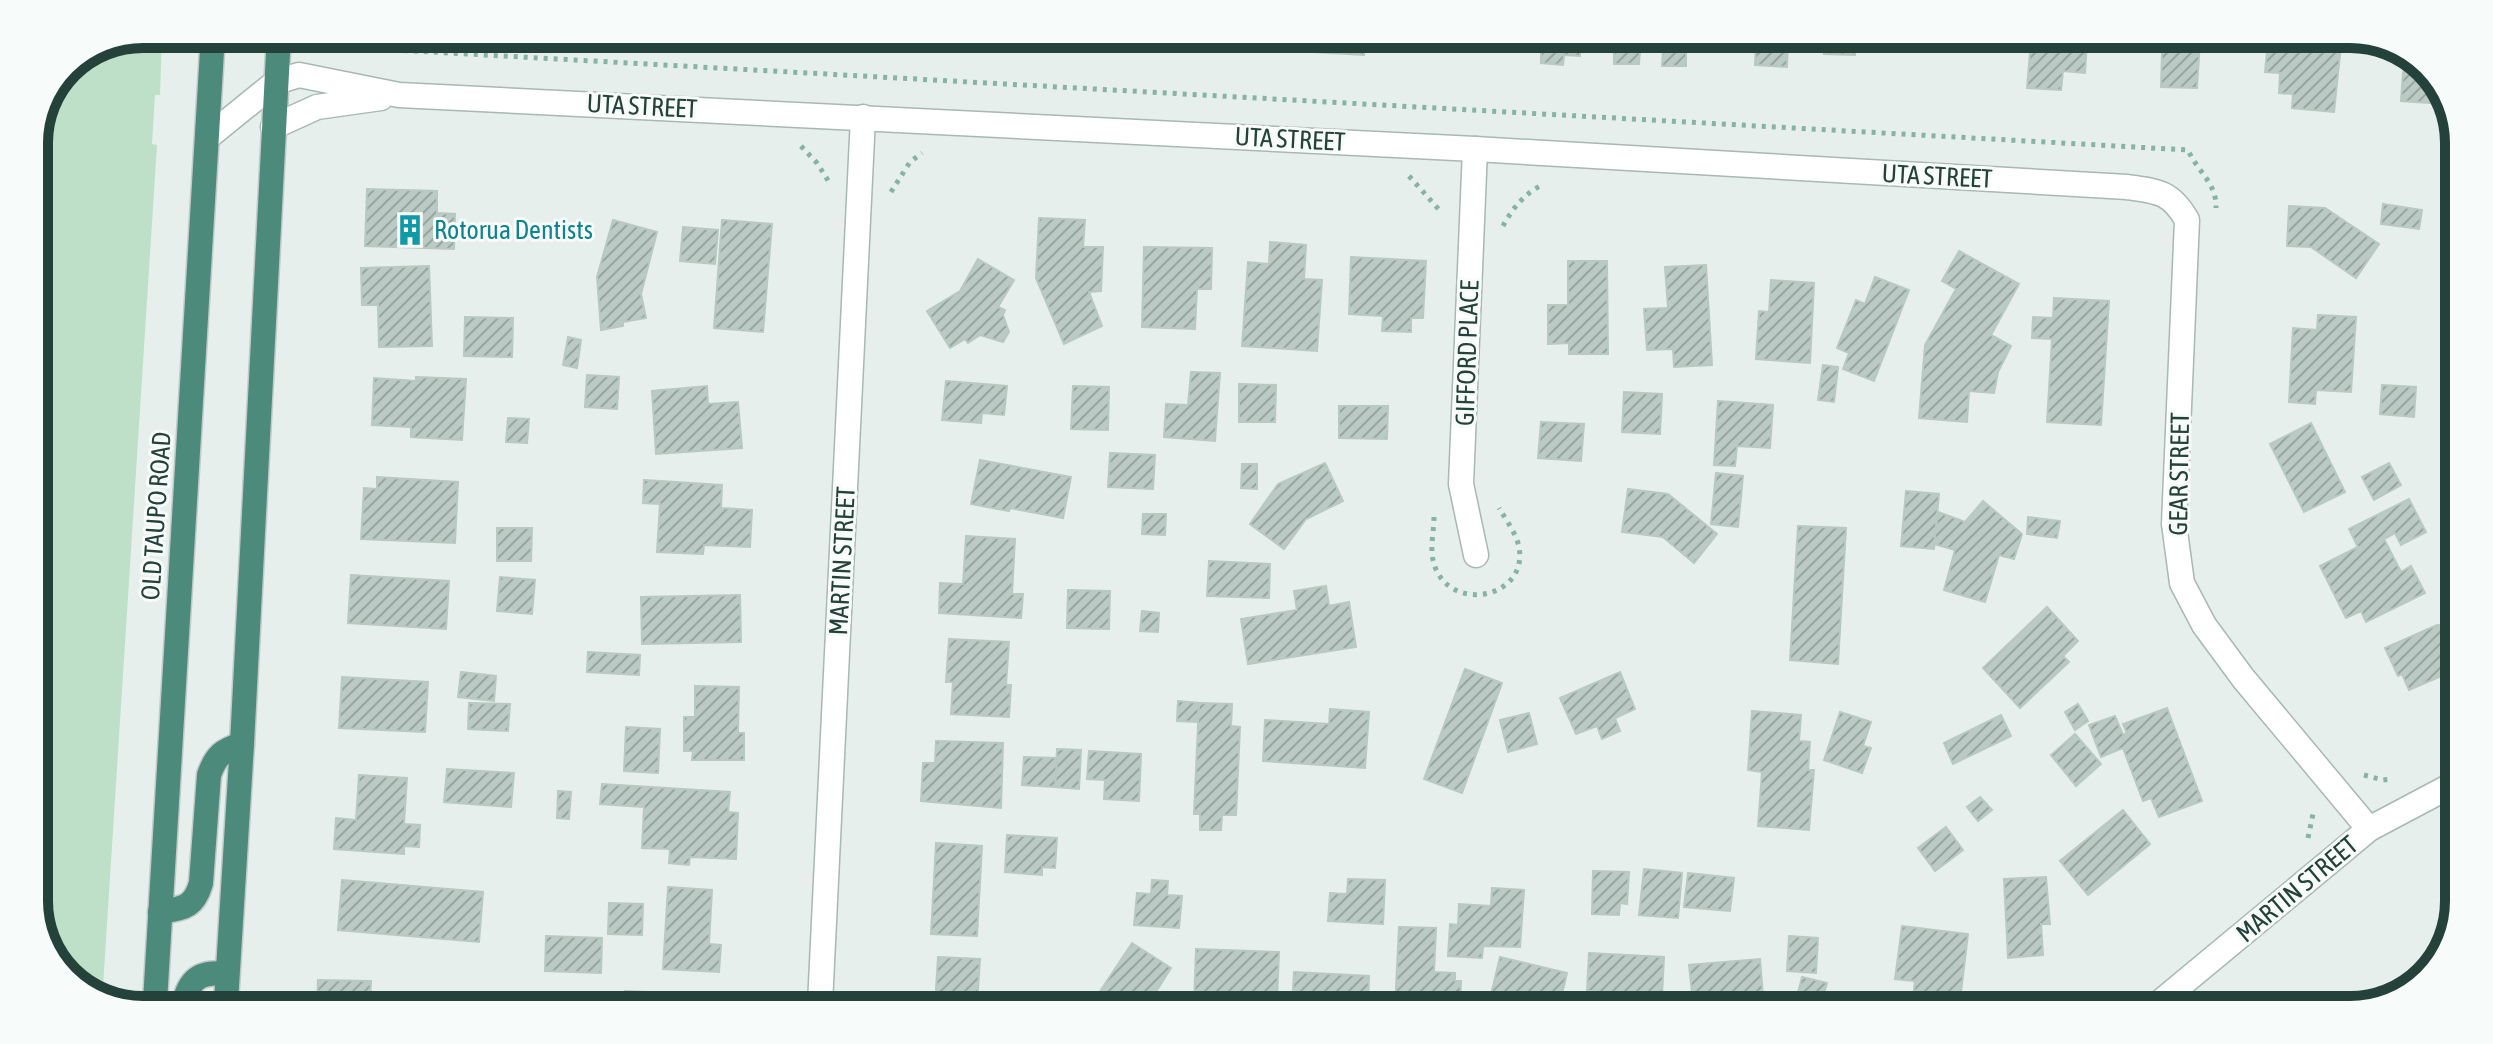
<svg xmlns="http://www.w3.org/2000/svg" width="2493" height="1044" font-family="'Asap Condensed',sans-serif">
<defs>
<pattern id="building-hatch" width="6" height="6" patternUnits="userSpaceOnUse" patternTransform="scale(2)"><rect width="6" height="6" fill="#bbcac4"/><path d="M-1 1l2-2M0 6l6-6M5 7l2-2" fill="none" stroke="#98a6a0"/></pattern>
</defs>
<rect width="100%" height="100%" fill="#e6efeb"/>
<path fill="#bfe0c8" d="M143,34H162L160,95H155L152,144L157,145L102,1002L56,967L34,909V136L66,66Z"/>
<g fill="url(#building-hatch)" stroke="#b8c9c2" stroke-width="2">
<path d="M471,35H539L538,49L470,48Z"/>
<path d="M894,37H925L924,44L894,42Z"/>
<path d="M1297,38H1365L1364,55L1296,51Z"/>
<path d="M1514,39H1581L1580,56L1564,55L1563,65L1541,63V52L1513,51Z"/>
<path d="M1614,39L1686,40V66H1662L1663,51H1640L1639,64H1614Z"/>
<path d="M1756,40H1788L1787,67L1755,65Z"/>
<path d="M1824,40H1855V55L1824,54Z"/>
<path d="M2031,41H2087L2085,73L2063,71L2061,90L2027,88Z"/>
<path d="M2134,41H2200L2197,88L2161,87L2162,52L2134,51Z"/>
<path d="M2268,42H2316L2341,45L2334,112L2292,108L2293,94L2279,93L2280,73L2265,72Z"/>
<path d="M2426,69L2437,77L2451,114H2444L2445,104L2401,101L2403,72L2426,73Z"/>
<path d="M367,189L437,191V213L455,214L454,249L365,246Z"/>
<path d="M2383,204L2422,210L2419,229L2381,224Z"/>
<path d="M2289,206L2325,208L2379,244L2356,278L2311,247L2287,246Z"/>
<path d="M1039,218L1085,220L1083,247H1103L1101,291L1089,292L1102,326L1064,344L1036,278Z"/>
<path d="M613,220L657,232L641,294L646,318L623,322V326L601,330L597,277Z"/>
<path d="M722,220L772,224L763,332L714,328Z"/>
<path d="M683,227L718,230L715,264L680,261Z"/>
<path d="M1270,242L1306,245L1304,279L1322,280L1317,351L1242,346L1248,262L1269,264Z"/>
<path d="M1144,247L1212,248L1211,289H1197L1195,329L1142,327Z"/>
<path d="M1959,251L2019,284L1991,335L2011,346L1998,372L1994,393L1969,391L1967,422L1919,418L1925,345L1956,289L1942,281Z"/>
<path d="M1351,257L1426,261L1423,318H1411V332L1382,331L1383,316L1349,314Z"/>
<path d="M978,259L1014,280L998,307L1005,310L1003,315L1009,332L1003,342L980,335L968,343L965,339L950,348L927,311L960,291Z"/>
<path d="M1568,261H1607L1608,354H1569V343L1548,344V305H1568Z"/>
<path d="M1706,265L1712,365L1674,367L1673,349L1647,350L1644,309L1668,308L1665,267Z"/>
<path d="M429,266L432,346L379,347L378,305H362L361,268Z"/>
<path d="M1875,277L1909,290L1874,381L1843,369L1849,353L1837,348L1856,300L1865,304Z"/>
<path d="M1771,280L1814,283L1810,363L1756,359L1759,311L1769,312Z"/>
<path d="M2054,298L2109,301L2101,425L2047,422L2052,339L2032,338L2033,317L2053,318Z"/>
<path d="M2318,315L2356,317L2351,392L2316,390L2315,404L2289,402L2293,328L2317,330Z"/>
<path d="M465,317L513,318L512,357L464,356Z"/>
<path d="M568,337L581,340L577,368L563,365Z"/>
<path d="M1823,365L1838,367L1834,402L1818,400Z"/>
<path d="M1191,372L1220,373L1215,441L1164,437L1166,404L1188,405Z"/>
<path d="M587,375L619,377L617,409L585,407Z"/>
<path d="M416,377L466,379L462,440L411,437V427L372,425L374,378L416,381Z"/>
<path d="M946,381L1007,386L1004,415L982,413L981,423L942,420Z"/>
<path d="M1239,384L1276,385L1275,422H1239Z"/>
<path d="M2382,385L2416,387L2414,417L2380,414Z"/>
<path d="M707,386L708,404L738,402L742,448L656,454L652,391Z"/>
<path d="M1073,386L1109,387L1108,430L1071,429Z"/>
<path d="M1624,392L1662,394L1660,434L1622,432Z"/>
<path d="M1718,401L1773,405L1770,448L1737,446L1735,466L1714,465Z"/>
<path d="M1339,406H1388L1387,439L1339,438Z"/>
<path d="M508,418L529,419L527,443L506,442Z"/>
<path d="M1541,422L1584,424L1581,461L1538,458Z"/>
<path d="M2311,423L2345,492L2304,512L2270,444Z"/>
<path d="M1110,453L1155,455L1153,489L1108,487Z"/>
<path d="M980,460L1071,477L1063,518L1010,508L1009,511L971,504Z"/>
<path d="M1325,463L1343,501L1306,519L1284,549L1250,524L1278,484Z"/>
<path d="M2389,463L2401,485L2374,500L2362,477Z"/>
<path d="M1242,464H1257V489L1241,488Z"/>
<path d="M1716,473L1743,476L1738,527L1711,524Z"/>
<path d="M377,477L458,482L455,543L361,539L364,488L377,489Z"/>
<path d="M644,480L722,485L721,508L752,510L750,547L704,545L703,554L657,552L660,504L643,503Z"/>
<path d="M1628,489L1668,494L1717,534L1694,563L1663,537L1622,532Z"/>
<path d="M1906,491L1939,494L1934,549L1901,546Z"/>
<path d="M2409,499L2426,532L2401,545L2395,533L2384,539L2401,572L2411,566L2425,593L2366,622L2361,611L2346,618L2320,566L2358,547L2349,529Z"/>
<path d="M1983,501L2022,534L2014,559L1999,555L1985,602L1944,590L1955,550L1934,544L1938,512L1965,522Z"/>
<path d="M1143,514H1166L1165,535L1142,534Z"/>
<path d="M2028,517L2060,521L2057,538L2027,534Z"/>
<path d="M1798,526L1846,528L1838,664L1790,660Z"/>
<path d="M497,528H532L531,561H497Z"/>
<path d="M966,536L1015,539L1012,594H1023L1021,618L939,613L940,583L963,584Z"/>
<path d="M1209,561L1270,564L1269,598L1207,596Z"/>
<path d="M351,575L449,581L446,629L348,623Z"/>
<path d="M500,577L535,580L532,614L497,611Z"/>
<path d="M1326,586L1329,606L1349,602L1356,647L1248,664L1241,619L1297,610L1294,591Z"/>
<path d="M1068,590L1110,591L1109,629L1067,628Z"/>
<path d="M740,595L741,642L642,644L641,597Z"/>
<path d="M2047,607L2078,641L2063,656L2069,662L2020,708L1983,668Z"/>
<path d="M1142,611L1159,613L1158,632L1140,631Z"/>
<path d="M2437,625L2454,626L2453,677H2439L2409,690L2402,674L2398,676L2385,648Z"/>
<path d="M949,639L1009,642L1006,685H1011L1009,717L951,714L953,682H946Z"/>
<path d="M588,652L640,655L639,675L587,672Z"/>
<path d="M1465,669L1502,683L1462,793L1424,779Z"/>
<path d="M461,672L496,676L494,701L458,697Z"/>
<path d="M1620,672L1635,709L1615,718L1620,731L1602,739L1597,726L1576,734L1560,698Z"/>
<path d="M342,677L428,682L425,732L339,728Z"/>
<path d="M695,686L739,687L738,733H744V760H692L693,751H684V717H695Z"/>
<path d="M1178,701L1199,703L1198,722L1177,721Z"/>
<path d="M469,703L510,704L508,731L468,729Z"/>
<path d="M1199,703L1232,704L1231,726L1240,727L1236,815H1222L1221,830H1200V814H1194Z"/>
<path d="M2078,704L2088,721L2075,730L2065,712Z"/>
<path d="M2167,708L2202,801L2159,817L2151,798L2143,801L2123,748L2101,757L2089,725L2115,716L2123,735L2127,733L2123,724Z"/>
<path d="M1330,709L1369,712L1365,768L1263,761L1265,720L1329,724Z"/>
<path d="M1752,711L1801,715L1799,741L1810,742L1808,770H1814L1809,830L1758,826L1762,772L1748,770Z"/>
<path d="M1840,712L1871,722L1863,746L1871,748L1862,773L1824,760Z"/>
<path d="M1529,713L1537,744L1508,752L1500,720Z"/>
<path d="M2001,715L2011,736L1953,764L1944,743Z"/>
<path d="M626,727L660,729L658,773L624,771Z"/>
<path d="M2075,734L2101,764L2076,786L2051,755Z"/>
<path d="M936,741L1003,743L1001,808L921,801L923,763H935Z"/>
<path d="M1057,749L1081,750L1079,789L1055,787Z"/>
<path d="M1089,751L1141,754L1139,801L1104,799L1105,780L1087,779Z"/>
<path d="M1024,757L1057,758L1055,787L1022,785Z"/>
<path d="M447,769L514,773L511,807L444,802Z"/>
<path d="M359,775L407,778L404,824L420,825L419,847L404,846V854L334,849L336,818L356,820Z"/>
<path d="M602,784L730,792L728,812L738,813L736,859L690,857L689,865L669,863L670,849L642,848L644,807L600,804Z"/>
<path d="M558,791L571,792L569,819L557,818Z"/>
<path d="M1980,797L1992,810L1978,821L1967,807Z"/>
<path d="M2123,810L2150,844L2088,895L2060,861Z"/>
<path d="M1946,827L1963,850L1935,871L1918,848Z"/>
<path d="M1007,835L1057,838L1055,868L1042,867V875L1005,872Z"/>
<path d="M936,843L982,846L977,936L931,934Z"/>
<path d="M1644,869L1682,873L1678,918L1639,915Z"/>
<path d="M1593,871L1629,872L1627,904L1620,903L1619,915L1592,914Z"/>
<path d="M1688,873L1734,878L1730,911L1684,907Z"/>
<path d="M2046,877L2050,924H2041L2043,955L2008,958L2004,879Z"/>
<path d="M1348,879L1385,880L1383,924L1328,921L1330,893L1347,894Z"/>
<path d="M342,880L483,892L479,942L338,930Z"/>
<path d="M1152,880L1168,881L1167,895L1182,896L1179,928L1134,925L1137,893L1151,894Z"/>
<path d="M668,887L712,890L709,944L721,945L719,972L663,969Z"/>
<path d="M1492,888L1524,890L1520,947L1483,946L1482,958L1448,956L1450,924L1458,925L1459,904L1491,906Z"/>
<path d="M609,903L643,904L642,935L608,934Z"/>
<path d="M1902,926L1968,934L1959,1009L1912,1008L1915,981L1895,979Z"/>
<path d="M1399,927L1436,928L1434,972L1455,973V981H1461L1460,1007H1395Z"/>
<path d="M546,936L602,938L601,973L545,971Z"/>
<path d="M1789,936L1818,938L1816,973L1787,971Z"/>
<path d="M2451,936V942L2431,967L2423,958Z"/>
<path d="M1132,943L1171,968L1147,1006L1091,1005Z"/>
<path d="M1196,949L1279,952L1277,1000L1236,999L1235,1006H1194Z"/>
<path d="M1589,953L1664,957L1662,995L1646,994V1007H1597L1598,991H1587Z"/>
<path d="M938,957L980,959L977,1005H935Z"/>
<path d="M1500,957L1567,973L1559,1007H1488Z"/>
<path d="M1760,959L1764,1008H1709V1002L1693,1003L1689,965Z"/>
<path d="M1294,972L1369,976L1368,1006H1292Z"/>
<path d="M1802,977L1827,983L1823,997L1862,1008H1794Z"/>
<path d="M318,980L371,981L370,1003H317Z"/>
<path d="M625,991L716,995V1004H624Z"/>
</g>
<g fill="none" stroke-linecap="round" stroke-linejoin="round">
<defs>
<g id="minor">
<path d="M273,127L317,107L381,98"/>
<path d="M208,137L276,82L299,75L399,95L1475,149L2127,187C2158,191 2171,192 2187,220L2174,524L2182,583L2204,625L2243,678L2369,829"/>
<path d="M1475,149L1461,484L1476,555"/>
<path d="M820,1004L863,117"/>
<path d="M2152,1009L2369,829L2452,785"/>
</g>
<g id="trunk">
<path d="M160,912C183,908 194,908 201,883L209,775C216,755 223,750 242,744"/>
<path d="M155,1002L213,34"/>
<path d="M184,1002C191,975 202,973 227,973"/>
<path d="M226,1002L242,744L279,34"/>
</g>
</defs>
<use href="#minor" stroke="#a8b8b2" stroke-width="27"/>
<use href="#trunk" stroke="#c2cac8" stroke-width="27"/>
<g stroke="#86b3a5" stroke-width="5" stroke-dasharray="4 6" stroke-linecap="butt">
<path d="M324,46L2188,150C2197,171 2217,183 2216,208"/>
<path d="M801,146L817,163L829,182"/>
<path d="M1409,176L1442,213"/>
<path d="M891,192L910,162L922,153"/>
<path d="M1503,226C1512,209 1525,193 1542,185"/>
<path d="M1434,517C1434,530 1430,547 1433,560C1445,615 1529,600 1519,547C1516,533 1506,520 1499,508"/>
<path d="M2364,775L2383,780L2393,779"/>
<path d="M2308,838L2314,809"/>
<path d="M2106,1009L2124,995"/>
</g>
<use href="#minor" stroke="#fff" stroke-width="24"/>
<use href="#trunk" stroke="#4c8a7c" stroke-width="24"/>
</g>
<defs>
<symbol id="building-bare" viewBox="-9 -9 18 18"><path d="M-4-6H4V6H1V3H-1V6H-4ZM-2.5-4.3h1.7v1.8h-1.7ZM.8-4.3h1.7v1.8H.8ZM-2.5-1h1.7V.8h-1.7ZM.8-1h1.7V.8H.8Z" fill="#0f9aa8" stroke="#f7fbf9" stroke-width="2.5" paint-order="stroke"/></symbol>
</defs>
<g fill-rule="evenodd">
<use href="#building-bare" x="388" y="208" width="44" height="44"/>
</g>
<g text-anchor="middle" dominant-baseline="central" stroke-width="6" stroke-linejoin="round" paint-order="stroke">
<g font-size="26" fill="#24423a" stroke="#f7fbf9">
<text transform="translate(642 106) rotate(3)">UTA STREET</text>
<text transform="translate(1290 139) rotate(3)">UTA STREET</text>
<text transform="translate(1937 176) rotate(3)">UTA STREET</text>
<text transform="translate(1467 353) rotate(-88)">GIFFORD PLACE</text>
<text transform="translate(2179 474) rotate(-89)">GEAR STREET</text>
<text transform="translate(156 516) rotate(-86)">OLD TAUPO ROAD</text>
<text transform="translate(842 561) rotate(-87)">MARTIN STREET</text>
<text transform="translate(2297 889) rotate(-40)">MARTIN STREET</text>
</g>
<g font-size="26" fill="#0d838f" stroke="#f7fbf9" text-anchor="start">
<text x="434" y="230">Rotorua Dentists</text>
</g>
</g>
<path d="M0 0H2493V1044H0ZM143 48H2350A95 95 0 0 1 2445 143V901A95 95 0 0 1 2350 996H143A95 95 0 0 1 48 901V143A95 95 0 0 1 143 48Z" fill="#f7fbf9" fill-rule="evenodd"/>
<path fill="none" stroke="#24423a" stroke-width="10" d="M143 48H2350A95 95 0 0 1 2445 143V901A95 95 0 0 1 2350 996H143A95 95 0 0 1 48 901V143A95 95 0 0 1 143 48Z"/>
</svg>
